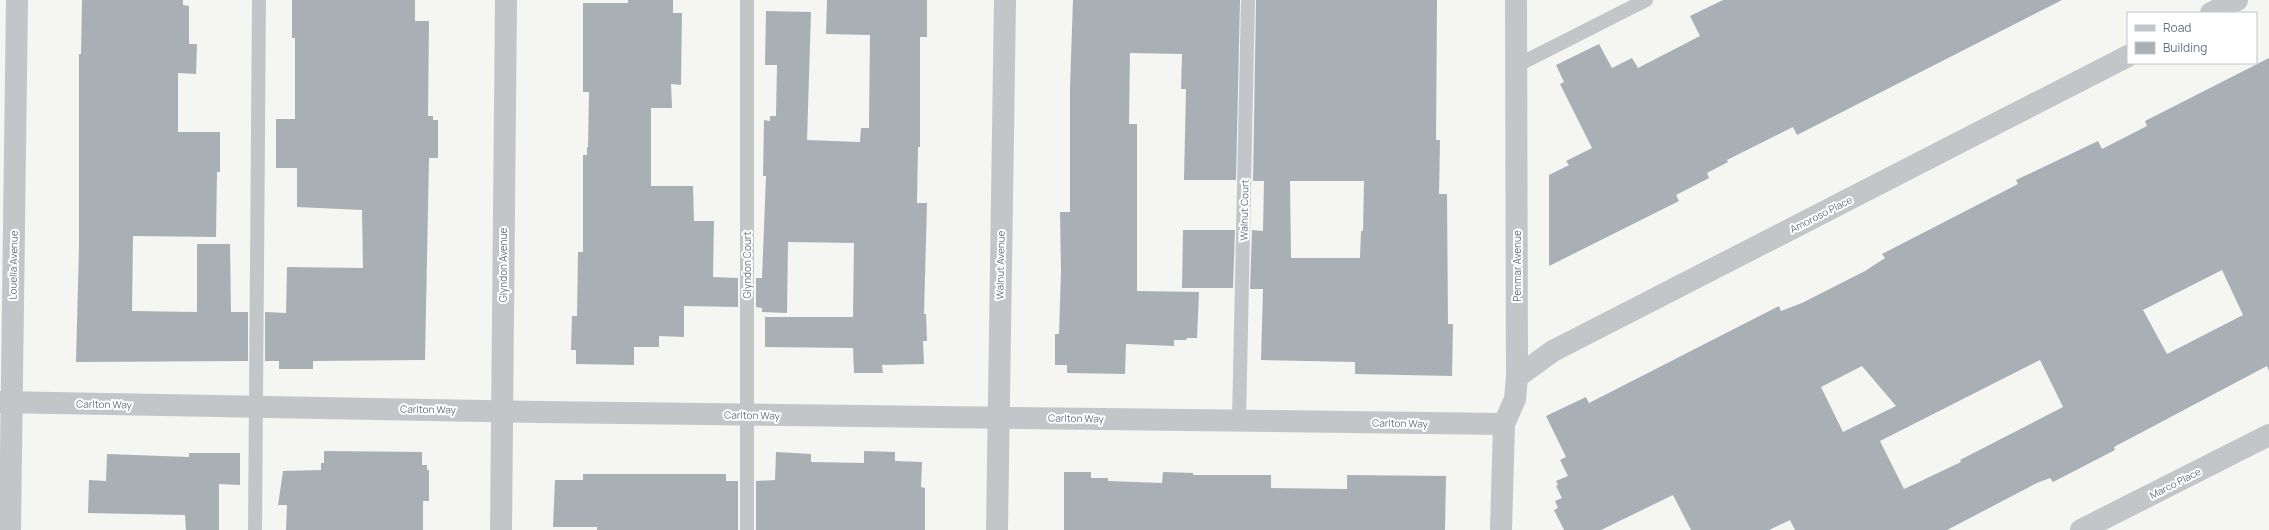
<svg xmlns="http://www.w3.org/2000/svg" width="2269" height="530" font-family="Manrope,sans-serif">
<rect width="100%" height="100%" fill="#f5f5f1"/>
<g fill="#a8b0b6" fill-rule="evenodd">
<path d="M82,0H183V5L189,6V44H197L196,74L178,73V132H220V172H217L216,237L133,236L132,311L197,312V244H230L231,312H248V361L76,362L79,246V54H81Z"/>
<path d="M292,0H415V21H429L428,116H433V120H438V158H429L425,360L313,361V369H279V361H265V312L286,313L287,267L363,268L362,210L297,207V168H276V119H295V38H292Z"/>
<path d="M628,0H673V13H682L681,85L671,84L672,108H651V186H693L694,221H714L713,277L738,278V307L684,306V337L659,336V347H634V365L576,364V350H571L572,316H577L578,252H583V155H587V147H588L589,92H583V3H628Z"/>
<path d="M827,0H927V37H920V147H918L917,203H927L924,314H926L927,341H923L924,364L882,365L883,373H854L853,348L765,347V317H853L854,243L788,242L787,313L762,312V308L756,307V278H762L766,176H763L764,120L770,121V116H776L777,65H765L766,11L811,12L807,140L860,142L861,128H869L870,35L826,34Z"/>
<path d="M1073,0H1240L1236,180H1184L1186,89H1181L1182,54L1130,53L1129,124H1137V291L1199,292L1197,338H1187L1186,340H1174V346L1126,344L1125,374L1067,373V365H1055V334H1059L1061,271L1060,212H1070V87Z"/>
<path d="M1256,0H1437L1436,140H1440L1439,194H1447L1448,324H1453L1452,376L1355,374V362L1261,360L1263,289H1250L1252,230L1263,231L1264,181H1253ZM1290,181H1364L1363,231H1361L1360,258H1291Z"/>
<path d="M1723,0H2062L1797,135L1793,127L1727,160L1728,162L1707,173L1709,178L1676,195L1679,201L1549,266V175L1569,165L1566,161L1592,148L1560,84L1564,82L1556,65L1599,44L1612,68L1632,58L1638,68L1700,36L1690,16Z"/>
<path d="M2269,58V371L2267,366L2114,447L2115,450L2053,482L2050,478L2037,483L1947,530H1795L1790,520L1769,530H1691L1673,495L1601,530H1564L1554,510L1558,508L1555,501L1562,498L1556,486L1558,485L1556,481L1568,476L1560,460L1566,457L1546,416L1586,397L1589,403L1779,306L1781,311L1802,303L1865,271L1885,258L1882,254L2018,184L2016,180L2098,141L2102,149L2147,126L2145,121ZM2222,270L2243,315L2167,354L2143,310ZM2040,360L2063,407L1960,460L1961,462L1904,489L1880,441ZM1862,366L1896,406L1843,432L1821,387Z"/>
<path d="M1183,230H1235L1233,288H1182Z"/>
<path d="M324,451L422,452V465H427V470H429V501H423V530H286L287,505H278L283,471L321,470V463H324Z"/>
<path d="M864,451L895,452V461L922,462L921,487L925,488V530H756V481L775,480L776,452L811,454V462L864,463Z"/>
<path d="M189,453H240V485L219,484V530H186L185,515L88,513L89,480L106,481L107,454L189,457Z"/>
<path d="M1064,472H1091V478H1108V481L1162,483L1163,472L1193,473V475H1271V488L1347,489V475L1446,476L1445,530H1064Z"/>
<path d="M583,474H726V481H738V530H597V527H553L555,480H583Z"/>
</g>
<g fill="none" stroke-linecap="round" stroke-linejoin="round">
<g stroke="#c2c6c9" stroke-width="14">
<path d="M747,0V530"/>
<path d="M1516,66L1646,0"/>
<path d="M1239,421L1248,0"/>
<path d="M255,530L259,0"/>
</g>
<g stroke="#c2c6c9" stroke-width="22">
<path d="M2211,13L2237,0"/>
<path d="M1517,377L1553,351L2128,56"/>
<path d="M0,402L541,412L1504,424"/>
<path d="M10,530L17,0"/>
<path d="M501,530L506,0"/>
<path d="M997,530L1005,0"/>
<path d="M1501,530L1504,424L1515,399L1517,377L1516,0"/>
<path d="M2081,530L2269,435"/>
</g>
</g>
<g text-anchor="middle" dominant-baseline="central" stroke-width="4" stroke-linejoin="round" paint-order="stroke">
<g font-size="10" fill="#647382" stroke="#fff">
<text transform="translate(1244 210) rotate(-89)">Walnut Court</text>
<text transform="translate(1821 214) rotate(-27)">Amoroso Place</text>
<text transform="translate(13 265) rotate(-89)">Louella Avenue</text>
<text transform="translate(503 265) rotate(-90)">Glyndon Avenue</text>
<text transform="translate(747 265) rotate(-90)">Glyndon Court</text>
<text transform="translate(1000 265) rotate(-89)">Walnut Avenue</text>
<text transform="translate(1517 266) rotate(-90)">Penmar Avenue</text>
<text transform="translate(104 404) rotate(1)">Carlton Way</text>
<text transform="translate(428 409) rotate(1)">Carlton Way</text>
<text transform="translate(752 415) rotate(1)">Carlton Way</text>
<text transform="translate(1076 418) rotate(1)">Carlton Way</text>
<text transform="translate(1400 423) rotate(1)">Carlton Way</text>
<text transform="translate(2175 483) rotate(-27)">Marco Place</text>
</g>
</g>
<rect x="2127" y="12" width="130" height="52" fill="#ffffff" stroke="#c1c7cd"/>
<rect x="2135" y="25" width="20" height="6" fill="#c2c6c9" stroke="#c1c7cd"/>
<text x="2163" y="32" font-size="12" fill="#647382">Road</text>
<rect x="2135" y="42" width="20" height="12" fill="#a8b0b6" stroke="#c1c7cd"/>
<text x="2163" y="52" font-size="12" fill="#647382">Building</text>
</svg>
